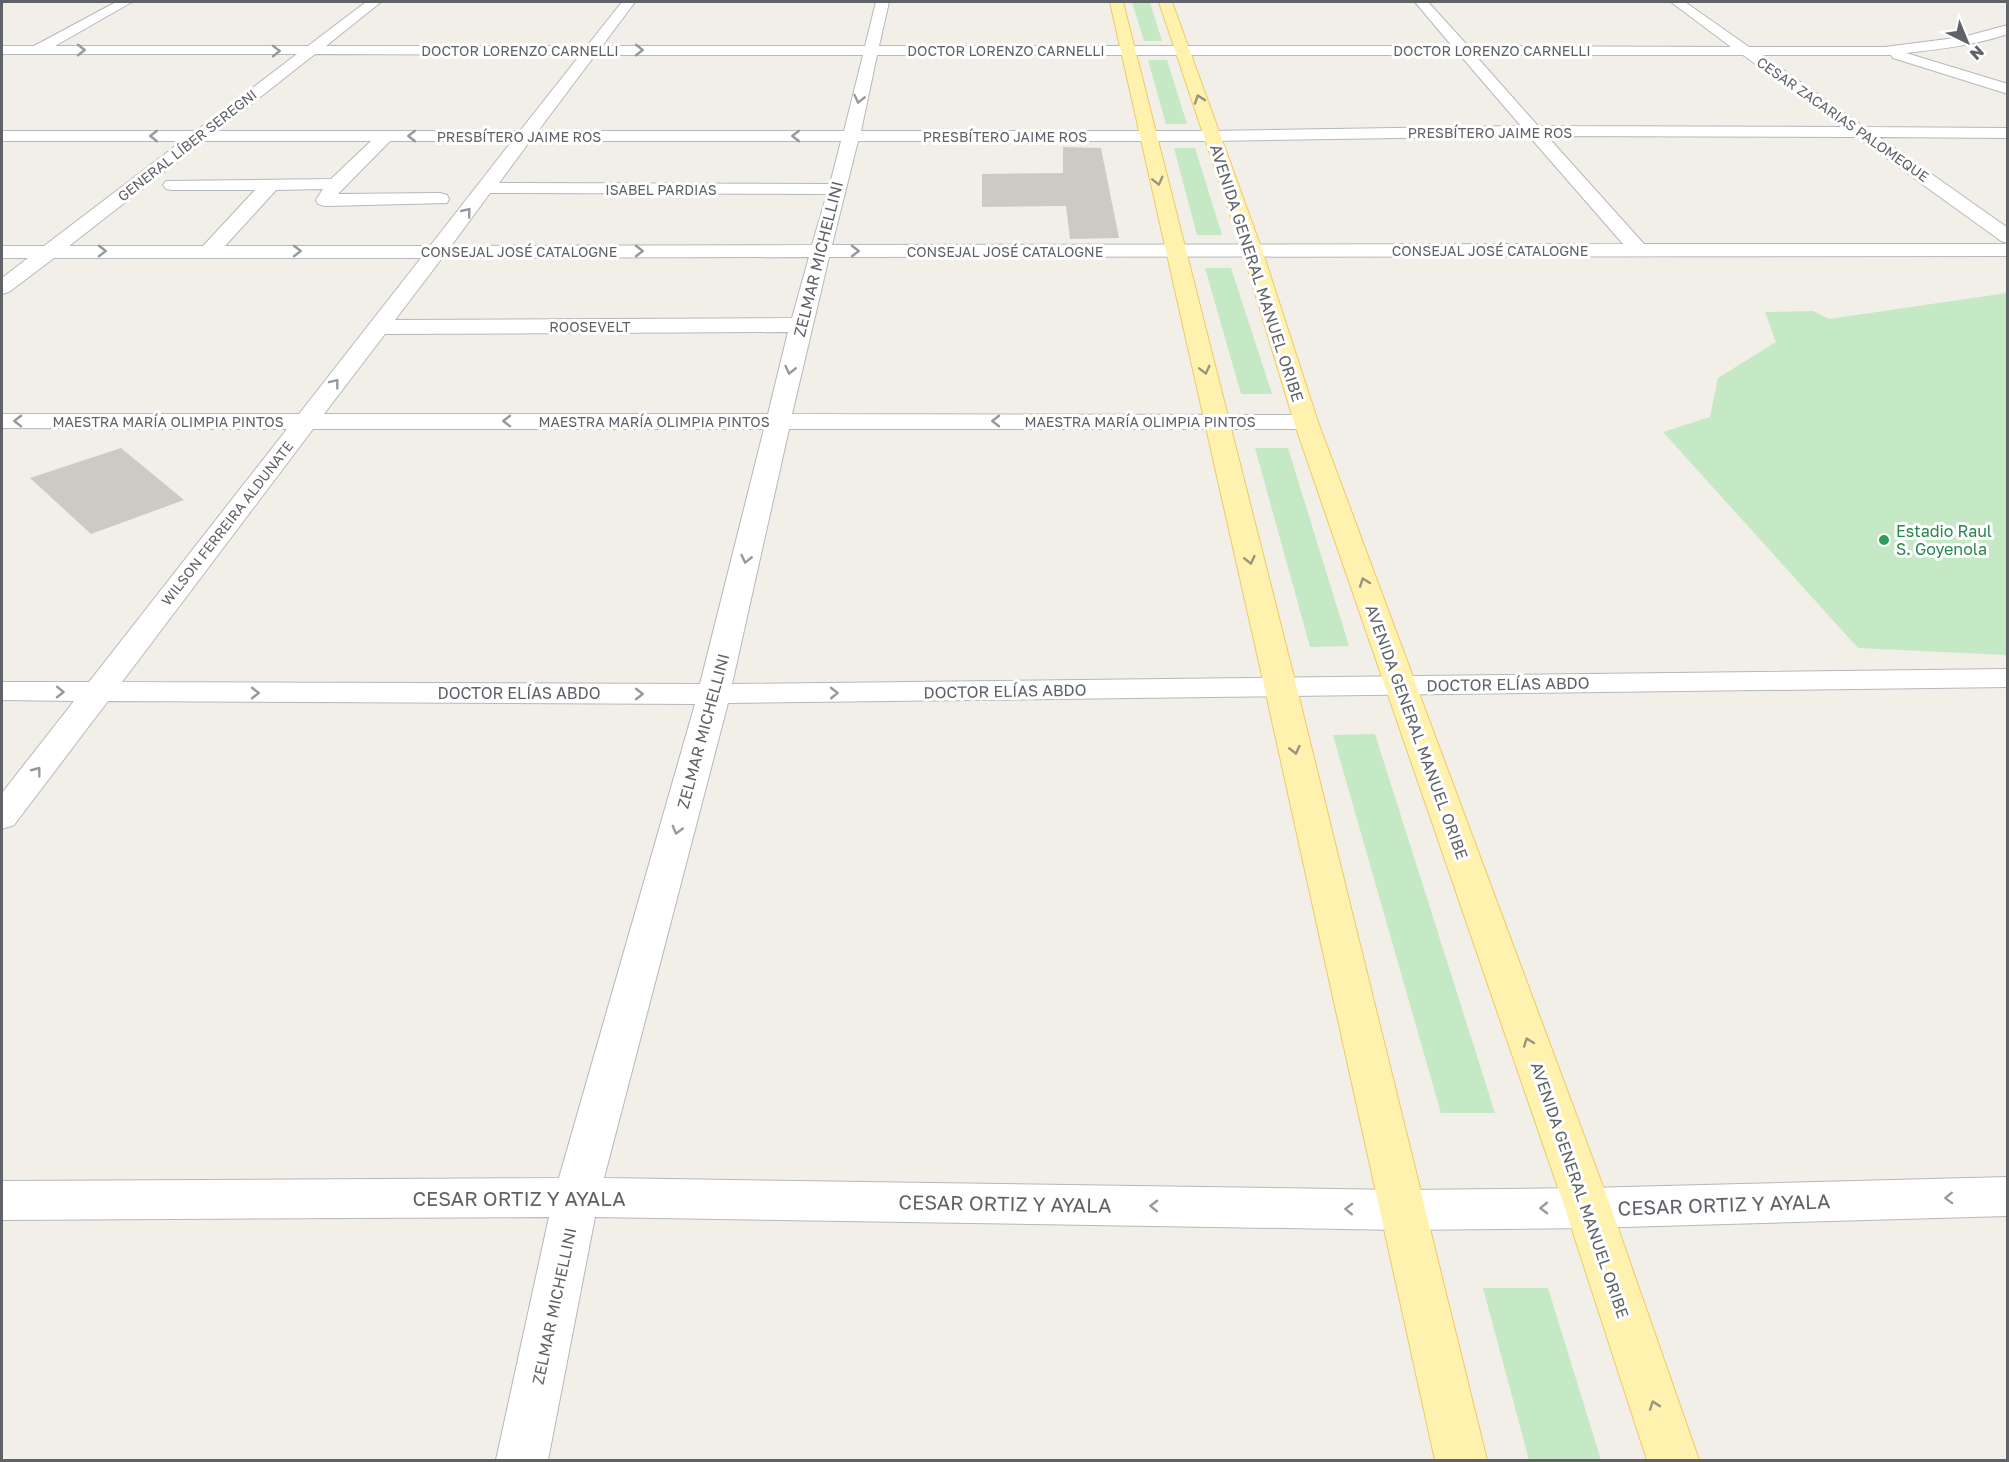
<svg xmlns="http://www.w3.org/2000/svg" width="2009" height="1462" font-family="'Golos Text',sans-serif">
<rect width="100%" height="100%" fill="#f1efe8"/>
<g fill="#c5e8c5">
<path d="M1132,2H1150L1162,41H1144Z"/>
<path d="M1148,60H1167L1187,124H1166Z"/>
<path d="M1174,148H1195L1222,235H1197Z"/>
<path d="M1205,268H1231L1272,394H1241Z"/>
<path d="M2007,293V655L1858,648L1663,432L1710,417L1718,378L1776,342L1765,312L1813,311L1829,319Z"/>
<path d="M1255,448H1288L1349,646L1310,647Z"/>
<path d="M1375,734L1495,1113H1441L1333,735Z"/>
<path d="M1483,1288H1548L1601,1460H1529Z"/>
</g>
<g fill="#cccac5">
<path d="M1063,147L1101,148L1119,238L1070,239L1066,206L982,207V174L1063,173Z"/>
<path d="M121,448L184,500L91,534L30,478Z"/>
</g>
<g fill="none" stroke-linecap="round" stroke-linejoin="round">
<defs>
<path id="minor" d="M116,2H132L55,46H308L366,2H381L326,46H587L622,2H635L602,46H865L876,2H889L879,46H1452L1415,2H1428L1468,46L1731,47L1671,2H1685L1749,47H1885L1963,37L2008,25V34C1975,45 1941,49 1906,53L2008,84V94L1893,58L1891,55H1762L1864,127L2008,128V138L1879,137L2008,228V243L2001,241L1857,137L1547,136L1644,244H2008V256L829,257L792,414L1306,415L1315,417L1318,422L1315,427L1306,429H789L732,684L2008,669V687L728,703L604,1178L1402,1190L1588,1188L2008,1177V1216L1588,1228L1402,1230L595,1217L548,1460H496L549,1217L2,1220V1181L559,1178L695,704L108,701L14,825L2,829V793L74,701L2,700V682H89L287,429L2,428V414H299L421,258H54L9,292L2,294V278L28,258H2V246H44L182,141H2V131H196L297,54H2V46H34ZM315,54L580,55L520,131H217ZM595,55H863L844,131H538ZM877,55H1460L1521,126L1211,131H861ZM1475,55H1743L1843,127L1538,126ZM1529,136L1623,244L832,245L858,141H1211ZM204,141H371L331,179L166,181L163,185L166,189L172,190H255L203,246H69ZM390,141H512L430,246H225L276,190L323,189L316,200L318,204L325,206L447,203L449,199L447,195L440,193L338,194ZM530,141H841L830,184L499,183ZM490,193L827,194L812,245L451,246ZM809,257L792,318L395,320L442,258ZM788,332L768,414H324L385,334ZM313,429H764L700,684L122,682Z"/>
<g id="major">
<path d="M1110,2H1123L1297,689L1487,1460H1435L1265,689Z"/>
<path d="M1159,2H1172L1262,250L1318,422L1611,1208L1699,1460H1647L1565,1208L1294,422L1242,250Z"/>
</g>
</defs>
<use href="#minor" stroke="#b5b8bc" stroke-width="2"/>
<use href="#major" stroke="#f2c960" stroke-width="2"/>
<use href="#minor" fill="#fff" fill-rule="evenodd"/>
<use href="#major" fill="#fff2af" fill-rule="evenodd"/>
</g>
<defs><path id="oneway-chevron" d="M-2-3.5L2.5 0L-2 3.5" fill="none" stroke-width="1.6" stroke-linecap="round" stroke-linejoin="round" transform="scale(1.5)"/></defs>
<g stroke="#979a9d">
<use href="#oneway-chevron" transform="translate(81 50)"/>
<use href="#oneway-chevron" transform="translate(639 50)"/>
<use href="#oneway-chevron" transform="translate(276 51)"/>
<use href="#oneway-chevron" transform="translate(859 99) rotate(103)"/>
<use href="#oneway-chevron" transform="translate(154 136) rotate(-180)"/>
<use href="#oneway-chevron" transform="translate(412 136) rotate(180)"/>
<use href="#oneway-chevron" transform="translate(796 136) rotate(-180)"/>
<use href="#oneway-chevron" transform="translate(467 212) rotate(-51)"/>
<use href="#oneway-chevron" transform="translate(102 251)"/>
<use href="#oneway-chevron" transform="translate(297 251)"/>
<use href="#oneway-chevron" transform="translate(639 251)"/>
<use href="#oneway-chevron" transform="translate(855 251)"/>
<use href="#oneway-chevron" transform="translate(790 370) rotate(103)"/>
<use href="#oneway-chevron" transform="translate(335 383) rotate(-52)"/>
<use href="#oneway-chevron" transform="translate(18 421) rotate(-180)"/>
<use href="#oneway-chevron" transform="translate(507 421) rotate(180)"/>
<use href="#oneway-chevron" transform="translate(996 421) rotate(-180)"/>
<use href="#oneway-chevron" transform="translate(746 559) rotate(103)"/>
<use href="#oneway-chevron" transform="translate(60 692) rotate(1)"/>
<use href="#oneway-chevron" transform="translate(255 693)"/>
<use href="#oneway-chevron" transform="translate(834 693) rotate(-1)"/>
<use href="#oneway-chevron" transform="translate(639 694)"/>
<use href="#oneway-chevron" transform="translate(37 771) rotate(-53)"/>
<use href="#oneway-chevron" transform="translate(677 830) rotate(105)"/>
<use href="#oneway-chevron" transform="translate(1949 1198) rotate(178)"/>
<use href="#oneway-chevron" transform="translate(1154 1206) rotate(-179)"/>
<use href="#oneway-chevron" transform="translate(1544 1208) rotate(179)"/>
<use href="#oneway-chevron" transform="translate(1349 1209) rotate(-179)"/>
</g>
<g stroke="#979581">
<use href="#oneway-chevron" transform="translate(1199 99) rotate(-109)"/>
<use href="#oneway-chevron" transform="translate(1158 181) rotate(76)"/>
<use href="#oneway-chevron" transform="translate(1205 370) rotate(76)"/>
<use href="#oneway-chevron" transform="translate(1250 560) rotate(77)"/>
<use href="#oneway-chevron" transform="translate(1364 582) rotate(-110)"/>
<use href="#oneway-chevron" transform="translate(1295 750) rotate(77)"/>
<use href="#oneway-chevron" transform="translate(1528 1042) rotate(-110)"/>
<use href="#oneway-chevron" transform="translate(1654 1405) rotate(-109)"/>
</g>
<circle fill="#2e9e5b" stroke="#fff" stroke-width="2" cx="1884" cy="540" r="6"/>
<g text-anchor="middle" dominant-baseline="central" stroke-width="6" stroke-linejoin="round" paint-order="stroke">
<g font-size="14" fill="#5f6368" stroke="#fff">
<text x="520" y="50">DOCTOR LORENZO CARNELLI</text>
<text x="1006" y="50">DOCTOR LORENZO CARNELLI</text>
<text x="1492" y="50">DOCTOR LORENZO CARNELLI</text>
<text transform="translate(1843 119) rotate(35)">CESAR ZACARIAS PALOMEQUE</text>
<text x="1490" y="132">PRESBÍTERO JAIME ROS</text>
<text x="519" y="136">PRESBÍTERO JAIME ROS</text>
<text x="1005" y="136">PRESBÍTERO JAIME ROS</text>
<text transform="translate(187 145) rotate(-38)">GENERAL LÍBER SEREGNI</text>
<text x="661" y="189">ISABEL PARDIAS</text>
<text x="1490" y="250">CONSEJAL JOSÉ CATALOGNE</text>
<text x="519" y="251">CONSEJAL JOSÉ CATALOGNE</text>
<text x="1005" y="251">CONSEJAL JOSÉ CATALOGNE</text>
<text x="590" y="326">ROOSEVELT</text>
<text x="168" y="421">MAESTRA MARÍA OLIMPIA PINTOS</text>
<text x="654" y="421">MAESTRA MARÍA OLIMPIA PINTOS</text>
<text x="1140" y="421">MAESTRA MARÍA OLIMPIA PINTOS</text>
<text transform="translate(227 523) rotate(-52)">WILSON FERREIRA ALDUNATE</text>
</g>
<g font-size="16" fill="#5f6368" stroke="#fff">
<text transform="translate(818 259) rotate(-76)">ZELMAR MICHELLINI</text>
<text transform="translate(1257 273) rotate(72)">AVENIDA GENERAL MANUEL ORIBE</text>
<text transform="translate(1508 684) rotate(-1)">DOCTOR ELÍAS ABDO</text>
<text transform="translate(1005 691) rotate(-1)">DOCTOR ELÍAS ABDO</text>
<text x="519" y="693">DOCTOR ELÍAS ABDO</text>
<text transform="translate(703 731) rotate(-75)">ZELMAR MICHELLINI</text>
<text transform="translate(1417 732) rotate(70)">AVENIDA GENERAL MANUEL ORIBE</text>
<text transform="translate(1580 1190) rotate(71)">AVENIDA GENERAL MANUEL ORIBE</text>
<text transform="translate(554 1306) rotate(-78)">ZELMAR MICHELLINI</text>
</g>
<g font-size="16" fill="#27864d" stroke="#fff" text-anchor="start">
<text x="1896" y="531">Estadio Raul<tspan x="1896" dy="18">S. Goyenola</tspan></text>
</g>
<g font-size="20" fill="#5f6368" stroke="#fff">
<text x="519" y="1198">CESAR ORTIZ Y AYALA</text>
<text transform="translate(1005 1203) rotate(1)">CESAR ORTIZ Y AYALA</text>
<text transform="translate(1724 1204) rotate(-2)">CESAR ORTIZ Y AYALA</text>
</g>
</g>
<rect width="2009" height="1462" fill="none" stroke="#5f6368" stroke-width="6"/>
<g transform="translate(1967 42) rotate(137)" stroke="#ffffff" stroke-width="4.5" paint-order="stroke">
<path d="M0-4.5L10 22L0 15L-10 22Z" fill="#5f6368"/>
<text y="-9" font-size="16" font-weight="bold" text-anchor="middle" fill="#5f6368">N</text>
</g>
</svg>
